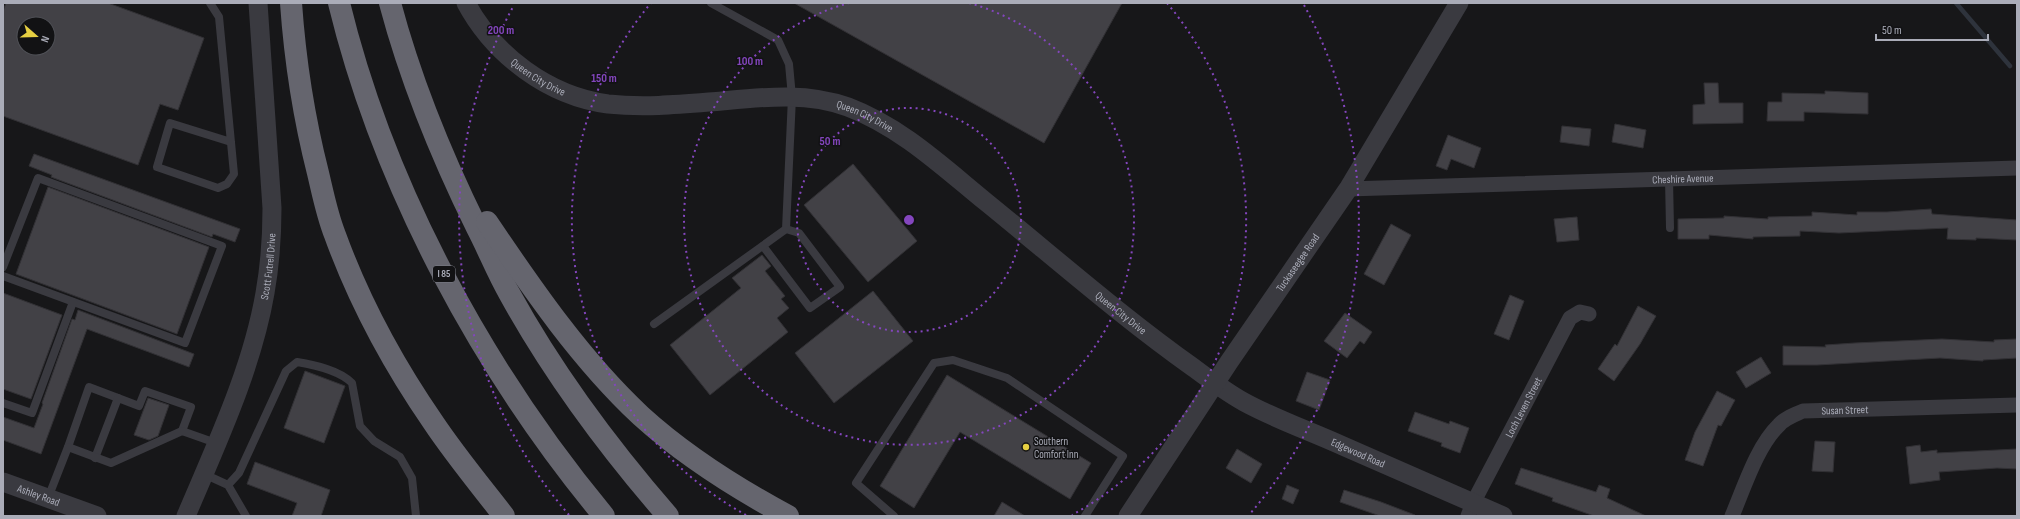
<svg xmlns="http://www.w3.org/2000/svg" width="2020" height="519" font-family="'Sofia Sans Condensed',sans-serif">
<rect width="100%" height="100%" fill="#171719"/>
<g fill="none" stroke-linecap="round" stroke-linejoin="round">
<path stroke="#2e333c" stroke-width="4.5" d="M1956,3L2010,66"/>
</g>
<g fill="#424146" stroke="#323135" fill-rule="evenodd">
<path d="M6,3H108L204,38L178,110L160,104L138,165L3,116V11ZM24,24H48V48H24Z"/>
<path d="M794,3H1122L1044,143Z"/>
<path d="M1704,83H1718L1719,103H1743V123L1693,124V105L1705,104Z"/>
<path d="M1825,91L1868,93V114L1804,112V121H1767L1768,102H1782V93L1825,94Z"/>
<path d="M1615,124L1646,130L1643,148L1612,142Z"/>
<path d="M1562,126L1591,129L1589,146L1560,142Z"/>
<path d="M1448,135L1481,148L1474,168L1451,159L1447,170L1436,166Z"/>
<path d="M34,154L240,229L235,242L213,234L212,237L51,177L52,175L29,166Z"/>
<path d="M853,164L917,241L868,282L804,205Z"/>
<path d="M48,187L209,247L177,334L16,274Z"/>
<path d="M1931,209L1932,214L2017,220V240L1976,238V240L1947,239L1948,228L1839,233L1800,231V236L1753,237V239L1709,235V239H1678V219L1724,218V216L1768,219V217L1812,216V212L1857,215V212H1887Z"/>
<path d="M1577,217L1579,240L1557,242L1554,219Z"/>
<path d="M1391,224L1411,235L1384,285L1364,274Z"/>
<path d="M762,255L771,266L765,271L785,296L781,299L789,308L777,318L788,332L710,395L670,345L741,288L732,278Z"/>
<path d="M873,291L913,341L834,403L795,353Z"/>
<path d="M3,293L62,315L31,399L3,389Z"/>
<path d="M1510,295L1524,301L1509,340L1494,334Z"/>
<path d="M1638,306L1656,316L1640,344L1614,381L1598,369L1615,344L1617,346Z"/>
<path d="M78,310L194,354L189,367L87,329L41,454L3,440V417L34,428L43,404L42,403L72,319L75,320Z"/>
<path d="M1345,313L1372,332L1364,344L1360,341L1347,358L1324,341Z"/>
<path d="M1942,339L1994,342V340L2017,339V358L1983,360V361L1940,358L1817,365H1783V346L1826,347L1825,345L1855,343Z"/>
<path d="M1761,357L1771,373L1746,388L1736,372Z"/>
<path d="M305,371L345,386L324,443L284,428Z"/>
<path d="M1307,372L1330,380L1319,410L1296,401Z"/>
<path d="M947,375L1091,463L1070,499L960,432L914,508L880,486Z"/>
<path d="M1717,391L1735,400L1721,426L1718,425L1703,466L1685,460L1695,432Z"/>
<path d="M148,398L169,405L158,436L149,440L134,435Z"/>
<path d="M1415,412L1449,424L1450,421L1469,428L1460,453L1441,446L1442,443L1408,431Z"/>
<path d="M1815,441L1835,442L1833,472L1812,471Z"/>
<path d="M1920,445L1921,452L1937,450V453L2017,449V469L1997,468L1939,472L1940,480L1910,484L1906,447Z"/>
<path d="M1237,449L1262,464L1251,483L1226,468Z"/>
<path d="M255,462L330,490L321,516H292L297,503L247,484Z"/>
<path d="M1521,468L1596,492L1599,485L1610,489L1607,498L1646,516H1594L1552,501L1553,498L1515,484Z"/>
<path d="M1287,485L1299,490L1293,504L1282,499Z"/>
<path d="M1344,490L1381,502L1415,515V516H1380L1340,502Z"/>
<path d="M1002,502L1025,516H994Z"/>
</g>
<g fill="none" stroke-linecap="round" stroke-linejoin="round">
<g stroke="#3a3a40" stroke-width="8">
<path d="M210,3L219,17L234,174L227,184L218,188L157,167L170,123L231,142"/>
<path d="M1669,179L1670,228"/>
<path d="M763,246L810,308L840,287L799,233L786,229"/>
<path d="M3,267L38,178L222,246L185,343L3,276"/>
<path d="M654,324L786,229L792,97L789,64L778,40L711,3"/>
<path d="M3,403L32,413L73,302"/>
<path d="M68,447L89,387L118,398"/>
<path d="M95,458L118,398L139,406L145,391L191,407L182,431"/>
<path d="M204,474L228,485L246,516"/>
<path d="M228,485L239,473L286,371L297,362C315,365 339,370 352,383L360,426L374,441L400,457L412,478L416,516"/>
<path d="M48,498L68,447L111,463L182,431L216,443"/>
<path d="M894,516L856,483L934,363L953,360L1007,378L1123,456L1085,516"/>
</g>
<g stroke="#3a3a40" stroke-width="15">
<path id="s1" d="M1348,189L2017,168"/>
<path id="s2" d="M1468,516L1473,503L1570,318L1580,312L1589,314"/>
<path id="s3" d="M1732,516C1744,488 1757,446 1779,425C1785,418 1794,415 1803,411L2017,405"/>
</g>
<g stroke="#3a3a40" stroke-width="19">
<path id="s4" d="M466,3C494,55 548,96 608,104C647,108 684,104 722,101C764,97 808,92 848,107C901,127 943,167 986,202C1055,258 1122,317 1194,368C1210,380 1226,392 1244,402C1275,419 1310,431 1343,446C1396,469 1450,493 1503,516"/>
<path id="s5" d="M3,482L97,516"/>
<path id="s6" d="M186,516C216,445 252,369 265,293C270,265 272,236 272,208L258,3"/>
<path id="s7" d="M1128,516L1229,362L1348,189L1459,3"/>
</g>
<g stroke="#65656e" stroke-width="22">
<path d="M291,3C295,60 304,118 318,173C323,194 327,215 335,235C359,301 393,364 433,422C455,455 480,485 504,516"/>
<path d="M339,3C384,188 483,370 604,516"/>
<path d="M390,3C411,82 441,155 477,228C488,249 497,272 509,293C553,373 608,447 668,516"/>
<path d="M487,222C533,290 581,360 641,416C685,456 736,488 788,516"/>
</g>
</g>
<g fill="none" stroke="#8446be" stroke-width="2" stroke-dasharray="2 4">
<circle cx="909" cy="220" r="112"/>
<path d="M969 3A225 225 0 1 1 849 3"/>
<path d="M746 515A337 337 0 0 1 651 3M1167 3A337 337 0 0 1 1072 515"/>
<path d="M569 515A450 450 0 0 1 514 5M1304 5A450 450 0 0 1 1249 515"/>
</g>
<circle fill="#e6cf42" stroke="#121214" stroke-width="1.5" cx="1026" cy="447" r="4"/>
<g text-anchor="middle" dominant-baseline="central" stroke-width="3" stroke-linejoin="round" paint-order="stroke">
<rect fill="#121214" stroke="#7c7e87" stroke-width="1" x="433" y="266" width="22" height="16" rx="3"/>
<g font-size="10" font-weight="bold" fill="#aaacb8">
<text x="444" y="274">I 85</text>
</g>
<g font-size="11" fill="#aaacb8" stroke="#121214">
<text stroke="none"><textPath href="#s4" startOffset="105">Queen City Drive</textPath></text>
<text stroke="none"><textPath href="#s4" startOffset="441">Queen City Drive</textPath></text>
<text stroke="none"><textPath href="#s1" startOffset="335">Cheshire Avenue</textPath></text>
<text stroke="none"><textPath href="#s7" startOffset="305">Tuckaseegee Road</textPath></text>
<text stroke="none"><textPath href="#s6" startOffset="264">Scott Futrell Drive</textPath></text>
<text stroke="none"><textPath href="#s4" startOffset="765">Queen City Drive</textPath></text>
<text stroke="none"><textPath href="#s2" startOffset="122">Loch Leven Street</textPath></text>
<text stroke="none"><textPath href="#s3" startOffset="173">Susan Street</textPath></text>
<text stroke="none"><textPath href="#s4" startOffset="1042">Edgewood Road</textPath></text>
<text stroke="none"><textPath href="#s5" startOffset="38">Ashley Road</textPath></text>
</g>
<g font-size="11" fill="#aaacb8" stroke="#121214" text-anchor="start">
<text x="1034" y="441">Southern<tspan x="1034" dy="13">Comfort Inn</tspan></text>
</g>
</g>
<circle cx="909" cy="220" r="6" fill="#8446be" stroke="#121214" stroke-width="2"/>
<g font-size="12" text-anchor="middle" font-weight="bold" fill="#8446be" stroke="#121214" stroke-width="3" stroke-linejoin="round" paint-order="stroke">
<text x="501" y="34">200 m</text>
<text x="750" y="65">100 m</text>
<text x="604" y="82">150 m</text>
<text x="830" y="145">50 m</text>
</g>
<rect width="2020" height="519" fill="none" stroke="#aaacb8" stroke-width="8"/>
<g transform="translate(36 36) rotate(110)"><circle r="19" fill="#121214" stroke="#4f5056"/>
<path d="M0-3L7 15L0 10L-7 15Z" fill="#e6cf42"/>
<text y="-6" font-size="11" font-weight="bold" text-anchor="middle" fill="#aaacb8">N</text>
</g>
<path d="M1876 34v6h112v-6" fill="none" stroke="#aaacb8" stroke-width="2"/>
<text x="1882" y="34" font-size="12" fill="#aaacb8" stroke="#121214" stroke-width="3" paint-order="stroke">50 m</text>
</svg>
